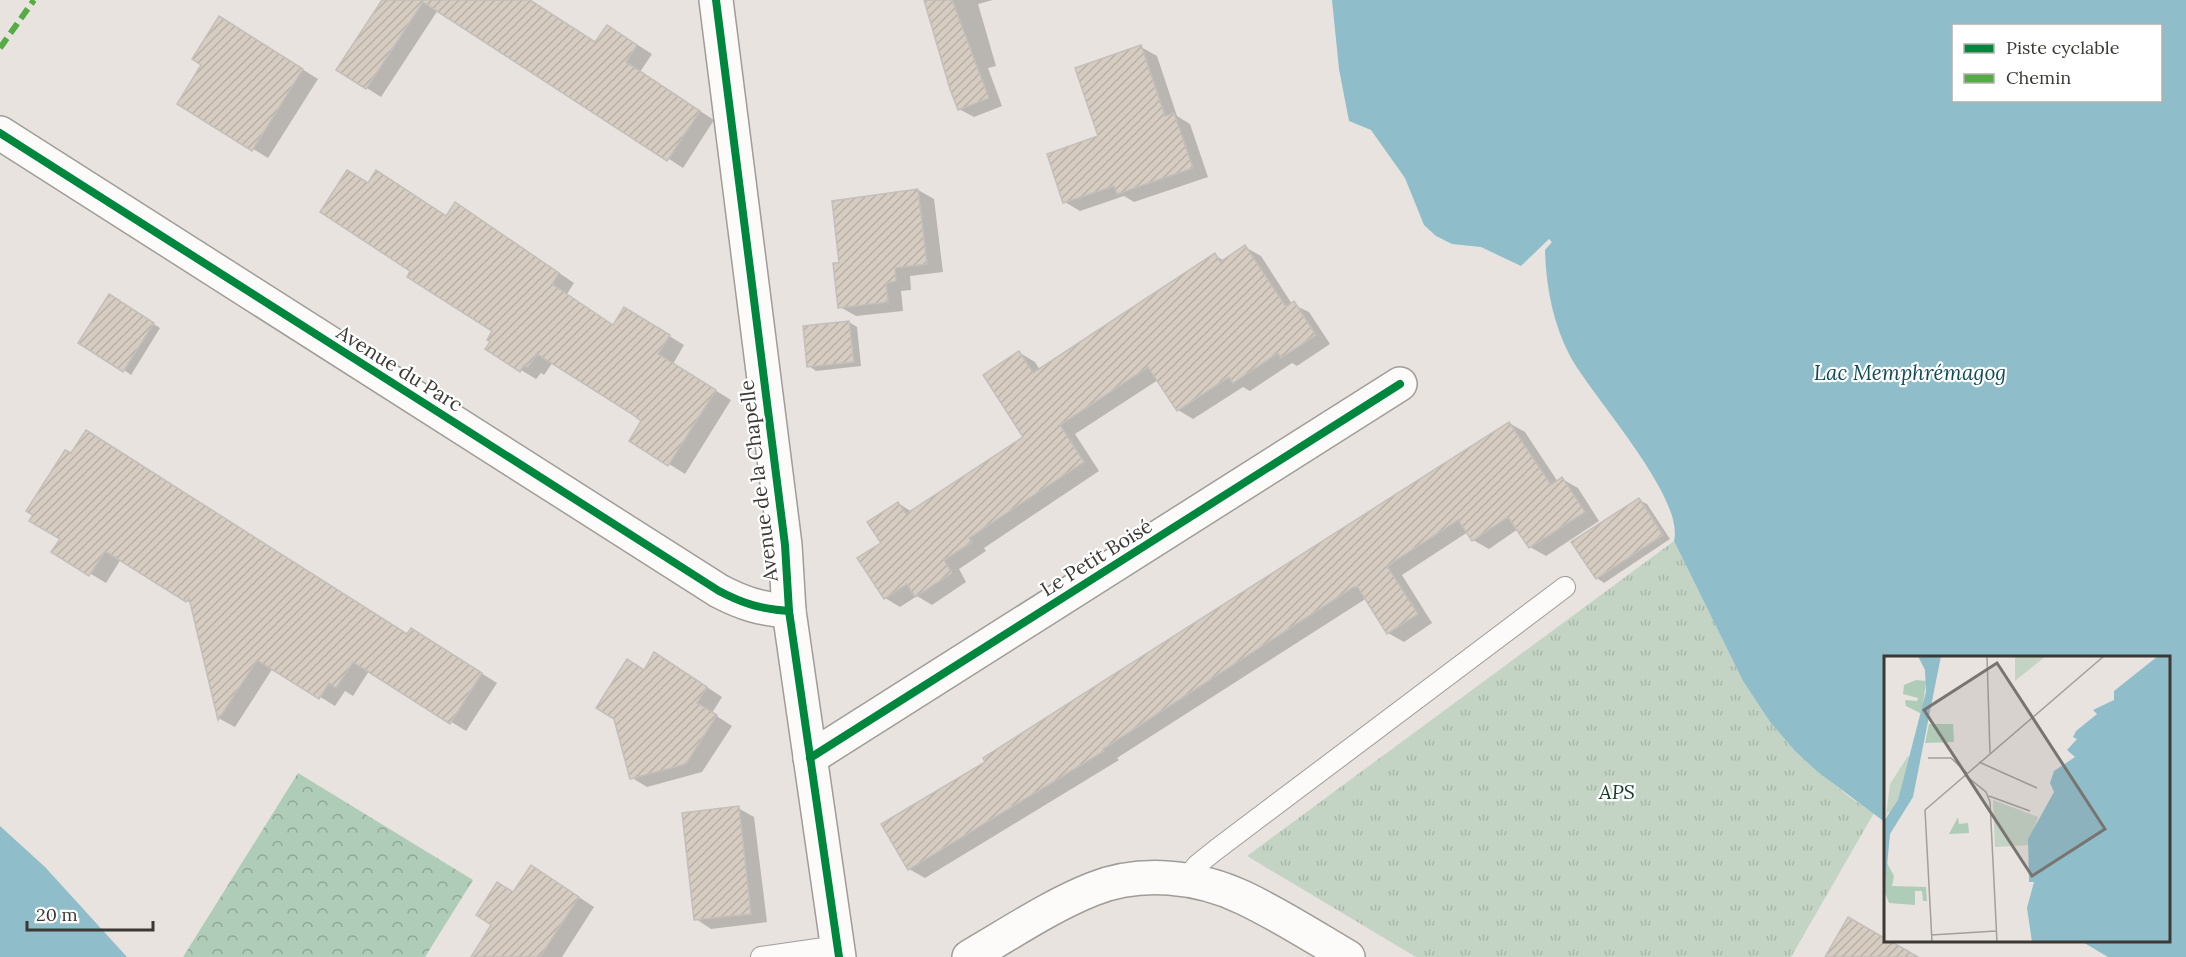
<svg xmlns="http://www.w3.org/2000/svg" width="2186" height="957" font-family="Lora,serif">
<defs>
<pattern id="forest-crowns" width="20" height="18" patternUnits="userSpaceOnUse" patternTransform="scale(1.5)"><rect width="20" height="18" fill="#afccb8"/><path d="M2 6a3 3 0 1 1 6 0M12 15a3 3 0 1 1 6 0" fill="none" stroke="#90a796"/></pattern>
<pattern id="park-tufts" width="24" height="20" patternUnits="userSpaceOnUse" patternTransform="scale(1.5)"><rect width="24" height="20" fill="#c3d4c5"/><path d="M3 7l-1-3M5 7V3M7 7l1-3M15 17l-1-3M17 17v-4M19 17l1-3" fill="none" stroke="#a8b7aa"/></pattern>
<pattern id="building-hatch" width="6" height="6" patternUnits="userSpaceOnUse" patternTransform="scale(1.5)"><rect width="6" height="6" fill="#d6ccc1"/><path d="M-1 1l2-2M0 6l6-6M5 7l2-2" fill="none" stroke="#b9b0a6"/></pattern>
</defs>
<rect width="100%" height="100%" fill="#e8e3de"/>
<path fill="url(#forest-crowns)" d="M298,773L473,880L425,957H183Z"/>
<path fill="url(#park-tufts)" d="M1674,541L1743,681L1770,722L1795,751L1848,796L1874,813L1791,957H1416L1247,856Z"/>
<g fill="#8fbeca" fill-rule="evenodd">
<path d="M1332,0H2186V957H2108L2081,941L2170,940V657H1886V823L1818,772L1795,751L1770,722L1743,681L1674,541C1685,497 1593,398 1570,356C1553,323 1546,287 1545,250L1552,242L1549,239L1521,266L1481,247L1452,244L1436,236L1424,225L1405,178L1371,130L1349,121L1339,69ZM1954,26H2160V100H1954Z"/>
<path d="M0,826L45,867L127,957H0Z"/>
</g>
<g fill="#0003">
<path d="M384,0H529L596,44L622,35L652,54L640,72L714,120L683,168L438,10L381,97L338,70Z"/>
<path d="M926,0H993L978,4L996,66L988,68L1002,106L974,117L959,109Z"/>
<path d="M235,27L318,79L268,158L253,149Z"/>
<path d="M1141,47L1157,56L1177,116L1190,124L1208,177L1134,202L1124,196L1080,211L1065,202L1100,137Z"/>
<path d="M369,184L447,217L471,213L574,283L567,294L614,326L640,318L684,345L673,364L731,400L685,474L631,440L643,421L553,362L544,375L541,373L536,379L521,370L495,331L413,271Z"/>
<path d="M918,190L934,199L943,272L910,276L911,290L901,291L903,311L856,316L840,307L841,264Z"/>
<path d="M1245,247L1261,256L1292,304L1309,312L1330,344L1297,366L1292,363L1250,391L1243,387L1193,419L1178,410L1158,380L1075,434L1099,471L984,548L986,551L959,569L966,582L932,605L917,596L900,607L885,598L883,543L898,503L912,512L1025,438L1020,353L1035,362L1040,370L1215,255L1224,261Z"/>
<path d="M117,301L160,328L131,375L124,370Z"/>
<path d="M849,322L857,327L861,366L816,371L809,366L804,327Z"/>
<path d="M1509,423L1525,432L1558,482L1562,479L1578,488L1599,521L1546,556L1530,547L1518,529L1489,549L1473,540L1468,532L1402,575L1432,623L1404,642L1388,633L1367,598L1117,758L1119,760L925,878L909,869L987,762Z"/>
<path d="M1639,500L1647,504L1670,539L1604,583L1597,578Z"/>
<path d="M62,539L407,636L427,639L497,683L466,731L369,671L353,696L345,691L335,706L273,668L235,727L220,719L192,604L121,559L106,583L53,551Z"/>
<path d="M670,663L722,697L712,713L732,726L702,772L647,787L632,778L645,671Z"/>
<path d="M738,808L754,817L767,922L711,929L696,919Z"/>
<path d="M547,876L594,907L562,957H474L514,894Z"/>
</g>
<g fill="url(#building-hatch)" stroke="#c3bfbb" stroke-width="1.5">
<path d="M382,0H530L595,42L607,25L637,45L626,62L700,111L667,161L423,2L366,89L336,70Z"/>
<path d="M924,0H952L989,98L958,110L950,89Z"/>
<path d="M219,16L303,69L252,151L177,104L201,65L192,59Z"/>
<path d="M1141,45L1165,116L1174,113L1193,168L1117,194L1114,186L1063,203L1047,154L1098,136L1075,68Z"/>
<path d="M347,170L368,183L376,170L446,216L455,202L559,273L552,284L613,325L624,307L670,335L658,354L716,390L668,466L629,441L641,421L632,414L537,354L528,367L524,365L520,372L485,349L490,342L487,340L492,331L407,277L410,271L320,212Z"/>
<path d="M918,189L927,264L895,268L896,281L886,283L888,302L838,308L833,263H839L832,201Z"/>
<path d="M1245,245L1286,307L1294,301L1316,335L1281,358L1278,353L1233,383L1229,377L1177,411L1148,367L1060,425L1084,462L969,538L972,542L944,560L952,573L915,597L907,584L884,599L857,558L881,543L867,522L898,502L906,514L1023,437L983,375L1019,351L1033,373L1215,253L1220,262Z"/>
<path d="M109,294L154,323L123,372L78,343Z"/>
<path d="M849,321L854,362L807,367L803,326Z"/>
<path d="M1509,422L1551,485L1562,477L1585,512L1529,548L1508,517L1472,541L1458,520L1387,566L1418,614L1387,634L1357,586L1352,588L1103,749L1104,751L908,870L881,824L985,762L983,758Z"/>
<path d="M86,430L407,634L411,628L482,673L450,724L353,662L336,688L329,683L319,699L257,660L218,720L189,598L186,602L105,551L89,576L51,552L60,539L29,521L33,515L26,511L65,450L71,453Z"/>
<path d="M1639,498L1663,535L1596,579L1571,542Z"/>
<path d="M654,652L707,687L697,703L717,715L686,764L630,779L614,719L596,708L627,659L644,670Z"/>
<path d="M739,806L751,914L694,920L682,813Z"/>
<path d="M531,865L579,897L540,957H471L491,925L476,915L497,882L513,892Z"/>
<path d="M1848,917L1886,939V940H1889L1918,957H1825Z"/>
</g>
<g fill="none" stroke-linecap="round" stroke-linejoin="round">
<defs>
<g id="service">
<path d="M1185,880L1197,865L1217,849L1565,587"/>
<path d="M761,957L838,946"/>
</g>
<g id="minor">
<path d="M716,0L785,545L789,611L839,957"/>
<path d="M0,133L719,591C744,604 761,609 789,611"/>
<path d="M810,758L1400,384"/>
<path d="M969,957C1009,934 1050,906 1093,889C1141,870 1198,876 1244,898C1280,915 1314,937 1348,957"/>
</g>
</defs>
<use href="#service" stroke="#a09c98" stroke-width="22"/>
<use href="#minor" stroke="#a09c98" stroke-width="36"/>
<use href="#service" stroke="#fcfbfa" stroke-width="20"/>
<use href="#minor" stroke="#fcfbfa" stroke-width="33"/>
<path stroke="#55ac45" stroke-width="6" stroke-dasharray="12 6" stroke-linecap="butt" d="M0,48L34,0"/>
<defs>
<g id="cycleway">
<path d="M716,0L785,545L789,611L839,957"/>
<path d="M0,133L719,591C744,604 761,609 789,611"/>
<path d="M810,758L1400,384"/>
</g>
</defs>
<use href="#cycleway" stroke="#fff" stroke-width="11"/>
<use href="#cycleway" stroke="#00873e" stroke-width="8"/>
</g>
<g text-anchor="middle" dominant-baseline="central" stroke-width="4.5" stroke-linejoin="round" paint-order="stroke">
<g font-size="20" fill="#3c3935" stroke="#fff">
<text transform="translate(400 368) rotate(32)">Avenue du Parc</text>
<text transform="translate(758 481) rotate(-97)">Avenue de la Chapelle</text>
<text transform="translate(1096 557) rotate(-32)">Le Petit Boisé</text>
</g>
<g font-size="20" font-style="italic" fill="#103d27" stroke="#fff">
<text x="1617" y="791">APS</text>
</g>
<g font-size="21" font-style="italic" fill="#0e4c5a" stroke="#fff">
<text x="1910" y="372">Lac Memphrémagog</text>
</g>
</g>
<g transform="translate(1884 656)">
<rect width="286" height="286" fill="#e8e3de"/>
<path d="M32,24L42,25L38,58L22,50L21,44L33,45L34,42L19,38L20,29ZM45,68H69L70,86L41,87ZM74,161L75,168L84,167L85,177L65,178ZM3,207L10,220L8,230L42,231L43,245H39L38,235H31V249L5,247L0,234Z" fill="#afccb8"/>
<path d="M24,100L27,103L14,144L7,160L4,155L2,160L6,128Z" fill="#c3d4c5"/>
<path d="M131,0H162L131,25ZM109,144L154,161L144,189L111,191Z" fill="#c3d4c5"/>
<path d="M34,0H57L29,141L6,178L0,241V165L14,144L42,36L41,14ZM274,0H287L286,286H148L143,252L150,226H145L144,183L170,136L166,127L170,115L191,101L183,94L193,83L189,81L192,75L213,58L209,54L230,44V35Z" fill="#8fbeca"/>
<path fill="none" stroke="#a39f9a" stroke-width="1.5" d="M103,0L106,97M44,102H67L83,117M95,106L153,132M81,119L102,136L106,146L113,286M105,140L146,155M47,279L112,275M48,286L41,154L220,0"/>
<path fill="#787470" fill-opacity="0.15" stroke="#787470" stroke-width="3" d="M113,7L221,173L148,220L40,54Z"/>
<rect width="286" height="286" fill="none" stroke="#3c3935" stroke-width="3"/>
</g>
<rect x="1952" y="24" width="210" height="78" fill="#ffffff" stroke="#b1b0ae" stroke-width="1.5"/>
<rect x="1964" y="44" width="30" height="9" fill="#00873e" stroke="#b1b0ae" stroke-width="1.5"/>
<text x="2006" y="54" font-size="18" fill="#3c3935">Piste cyclable</text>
<rect x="1964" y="74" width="30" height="9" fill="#55ac45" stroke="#b1b0ae" stroke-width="1.5"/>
<text x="2006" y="84" font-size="18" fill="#3c3935">Chemin</text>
<path d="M27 921v9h126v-9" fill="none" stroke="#3c3935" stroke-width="3"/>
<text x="36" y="921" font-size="18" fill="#3c3935" stroke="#ffffff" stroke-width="4.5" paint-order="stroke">20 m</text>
</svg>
